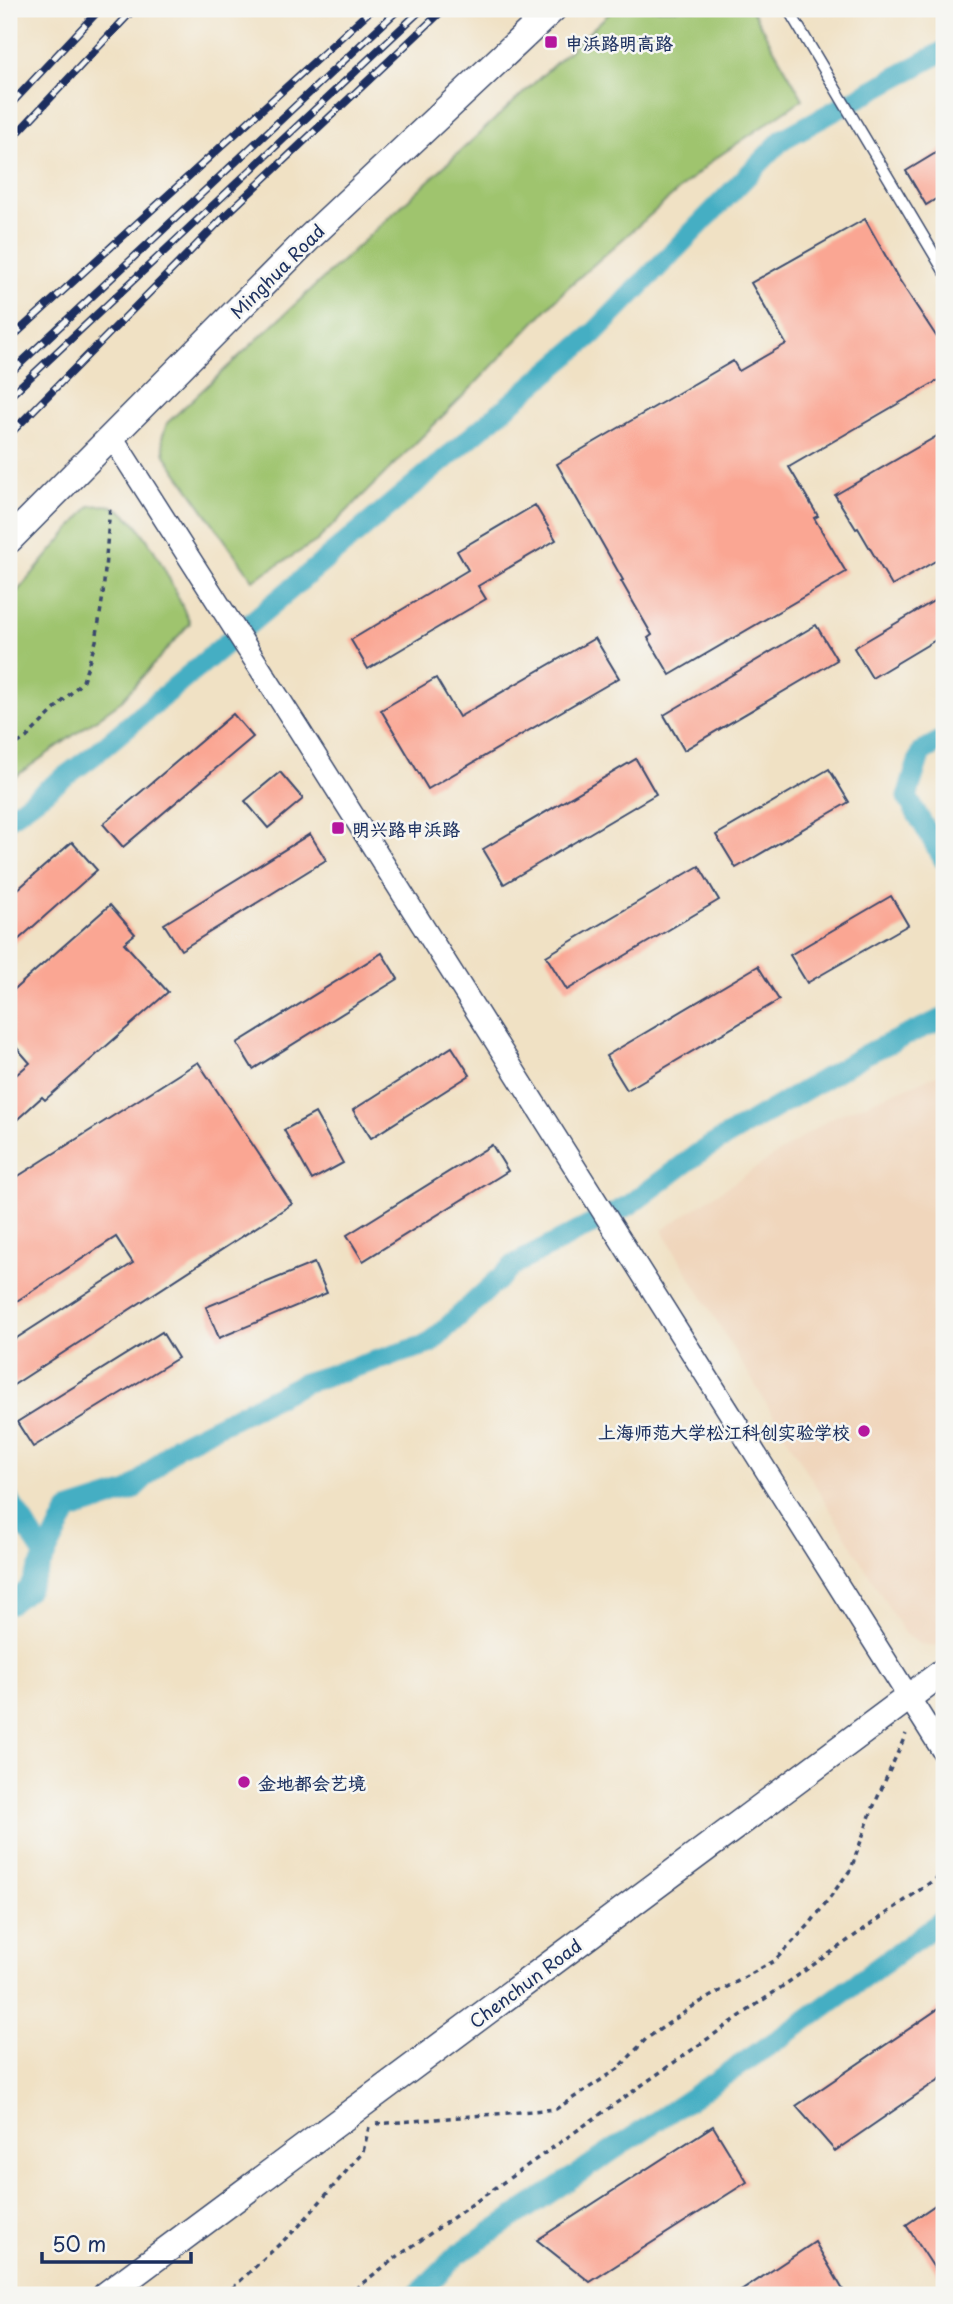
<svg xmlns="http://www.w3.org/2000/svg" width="953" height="2304" font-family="'Playpen Sans','LXGW WenKai TC',sans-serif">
<rect width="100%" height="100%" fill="#f6f6f2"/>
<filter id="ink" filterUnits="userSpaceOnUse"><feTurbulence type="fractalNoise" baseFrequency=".0143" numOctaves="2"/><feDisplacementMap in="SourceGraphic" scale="14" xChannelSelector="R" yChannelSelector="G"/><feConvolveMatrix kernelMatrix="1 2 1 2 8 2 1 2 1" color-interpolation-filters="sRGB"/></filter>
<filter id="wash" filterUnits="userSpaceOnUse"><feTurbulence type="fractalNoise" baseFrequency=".00686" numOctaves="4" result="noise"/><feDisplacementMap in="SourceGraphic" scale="28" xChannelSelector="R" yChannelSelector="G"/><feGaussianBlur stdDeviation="1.57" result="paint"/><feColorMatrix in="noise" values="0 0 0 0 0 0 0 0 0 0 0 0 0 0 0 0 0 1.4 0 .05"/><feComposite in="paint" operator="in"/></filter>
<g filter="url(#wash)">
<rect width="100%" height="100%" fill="#f0e1c4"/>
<path fill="#f0d6bc" d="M944,1072V1645L938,1646L919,1644L904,1633L662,1230L833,1117Z"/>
<g fill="#9fc46e" stroke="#5d7a66" stroke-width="2">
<path d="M614,9H751L803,99L713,160L567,288L474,385L317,541L253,580L165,455L162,438L167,423Z"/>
<path d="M90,506C97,506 106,504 112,506C147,520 174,590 190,623L120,702L9,781V601Z"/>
</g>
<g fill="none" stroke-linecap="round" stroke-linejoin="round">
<g stroke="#44aec3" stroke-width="21">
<path d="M944,739L921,752L907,797L944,860"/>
<path d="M9,818L94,755L593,334L783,139L944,51"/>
<path d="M9,1500L45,1556"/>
<path d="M9,1604L28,1590L68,1511L131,1491L177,1446L304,1383L429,1344L515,1264L631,1204L700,1152L866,1054L944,1018"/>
<path d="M417,2295L457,2255L798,2026L944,1919"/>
</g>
</g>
<g id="blocks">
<g fill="#faa693">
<path d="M944,148V194L926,205L906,171Z"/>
<path d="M865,219L898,278L944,348V377L789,467L818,516L814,518L846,572L670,675L648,638L652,635L621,581L623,580L557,464L733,361L739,371L786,344L751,283Z"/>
<path d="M944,432V556L892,586L858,528L856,529L835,495Z"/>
<path d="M535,505L556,540L478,586L486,599L368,669L351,640L468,570L457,551Z"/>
<path d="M944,595V635L872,678L854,648Z"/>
<path d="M816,625L837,660L684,750L664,715Z"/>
<path d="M595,638L619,678L428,789L381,710L436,678L459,717Z"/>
<path d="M233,714L253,737L123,847L103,824Z"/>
<path d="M636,759L656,794L504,884L483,849Z"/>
<path d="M829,769L849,802L736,868L716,835Z"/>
<path d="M280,772L303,799L268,828L245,801Z"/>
<path d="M310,834L326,860L181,950L164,924Z"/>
<path d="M72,842L97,870L9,948V897Z"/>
<path d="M699,866L719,900L567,990L546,956Z"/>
<path d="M891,896L908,925L807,983L790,955Z"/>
<path d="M110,905L135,934L124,943L168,992L45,1100L42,1097L9,1127V1081L30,1063L9,1039V994Z"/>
<path d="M382,953L398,979L253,1069L237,1043Z"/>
<path d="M758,966L779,1000L627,1090L606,1056Z"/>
<path d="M452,1047L470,1075L371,1138L353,1110Z"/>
<path d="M198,1062L292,1204L9,1388V1343L133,1263L116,1237L9,1306V1182Z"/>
<path d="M315,1113L343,1163L312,1180L284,1130Z"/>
<path d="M492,1145L508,1171L363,1261L347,1235Z"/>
<path d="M314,1263L327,1293L219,1338L206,1307Z"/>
<path d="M162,1332L178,1358L33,1447L17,1422Z"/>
<path d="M944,2005V2076L835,2151L796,2106Z"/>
<path d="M713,2126L747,2182L590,2282L537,2240Z"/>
<path d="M944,2199V2283L906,2225Z"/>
<path d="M815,2242L846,2295H735Z"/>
</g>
</g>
</g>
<g filter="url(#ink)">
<use href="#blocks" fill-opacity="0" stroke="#3b4a6d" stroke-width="2"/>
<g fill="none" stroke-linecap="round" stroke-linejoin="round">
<defs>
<path id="service" d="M788,9L944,271"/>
<path id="minor" d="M112,437L298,728L944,1753"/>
<g id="tertiary">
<path d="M9,540L309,238L553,9"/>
<path d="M106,2295L944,1671"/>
</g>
</defs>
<use href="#service" stroke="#3b4a6d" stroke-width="13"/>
<use href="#minor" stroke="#3b4a6d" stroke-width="24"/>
<use href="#tertiary" stroke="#3b4a6d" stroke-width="29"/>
<g stroke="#3b4a6d" stroke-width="3.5" stroke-dasharray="5 5" stroke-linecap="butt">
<path d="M9,749L26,738L83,681L96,641L103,595L110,506"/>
<path d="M376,2124L556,2109L618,2069L646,2039L695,2005L774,1961L809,1925L851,1869L872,1810L906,1734"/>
<path d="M225,2295L299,2226L363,2152L369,2127"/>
<path d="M347,2295L394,2259L944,1873"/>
</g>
<use href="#service" stroke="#fff" stroke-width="10"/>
<use href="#minor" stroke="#fff" stroke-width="21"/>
<use href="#tertiary" stroke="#fff" stroke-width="26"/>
<defs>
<g id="rail">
<path d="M9,106L100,9"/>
<path d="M9,142L134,9"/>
<path d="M9,340L372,9"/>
<path d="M9,374L399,9"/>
<path d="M9,397L422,9"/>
<path d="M9,435L228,213L444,9"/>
</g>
</defs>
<use href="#rail" stroke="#1b2f5e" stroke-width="8"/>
<use href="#rail" stroke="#f6f6f2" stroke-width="5" stroke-dasharray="16" stroke-linecap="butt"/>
</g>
</g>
<g fill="#b5179e" stroke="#f6f6f2" stroke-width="2.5">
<rect x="544" y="35" width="14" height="14" rx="3.5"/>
<rect x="331" y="821" width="14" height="14" rx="3.5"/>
<circle cx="864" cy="1431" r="7"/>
<circle cx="244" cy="1782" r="7"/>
</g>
<g text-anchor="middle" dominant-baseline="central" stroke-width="5" stroke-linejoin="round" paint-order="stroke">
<g font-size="18" font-weight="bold" fill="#1b2f5e" stroke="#f6f6f2" text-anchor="start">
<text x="565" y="42">申浜路明高路</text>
<text x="352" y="828">明兴路申浜路</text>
<text x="850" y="1431" text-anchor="end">上海师范大学松江科创实验学校</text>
<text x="258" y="1782">金地都会艺境</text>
</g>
<g font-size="18" fill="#1b2f5e" stroke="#f6f6f2">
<text transform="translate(277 271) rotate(-45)">Minghua Road</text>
<text transform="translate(525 1983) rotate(-37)">Chenchun Road</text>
</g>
</g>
<rect width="953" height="2304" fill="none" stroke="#f6f6f2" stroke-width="35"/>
<path d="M42 2252v10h149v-10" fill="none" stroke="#1b2f5e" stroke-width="3.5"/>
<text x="52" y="2252" font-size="21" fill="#1b2f5e" stroke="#f6f6f2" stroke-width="5" paint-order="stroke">50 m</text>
</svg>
